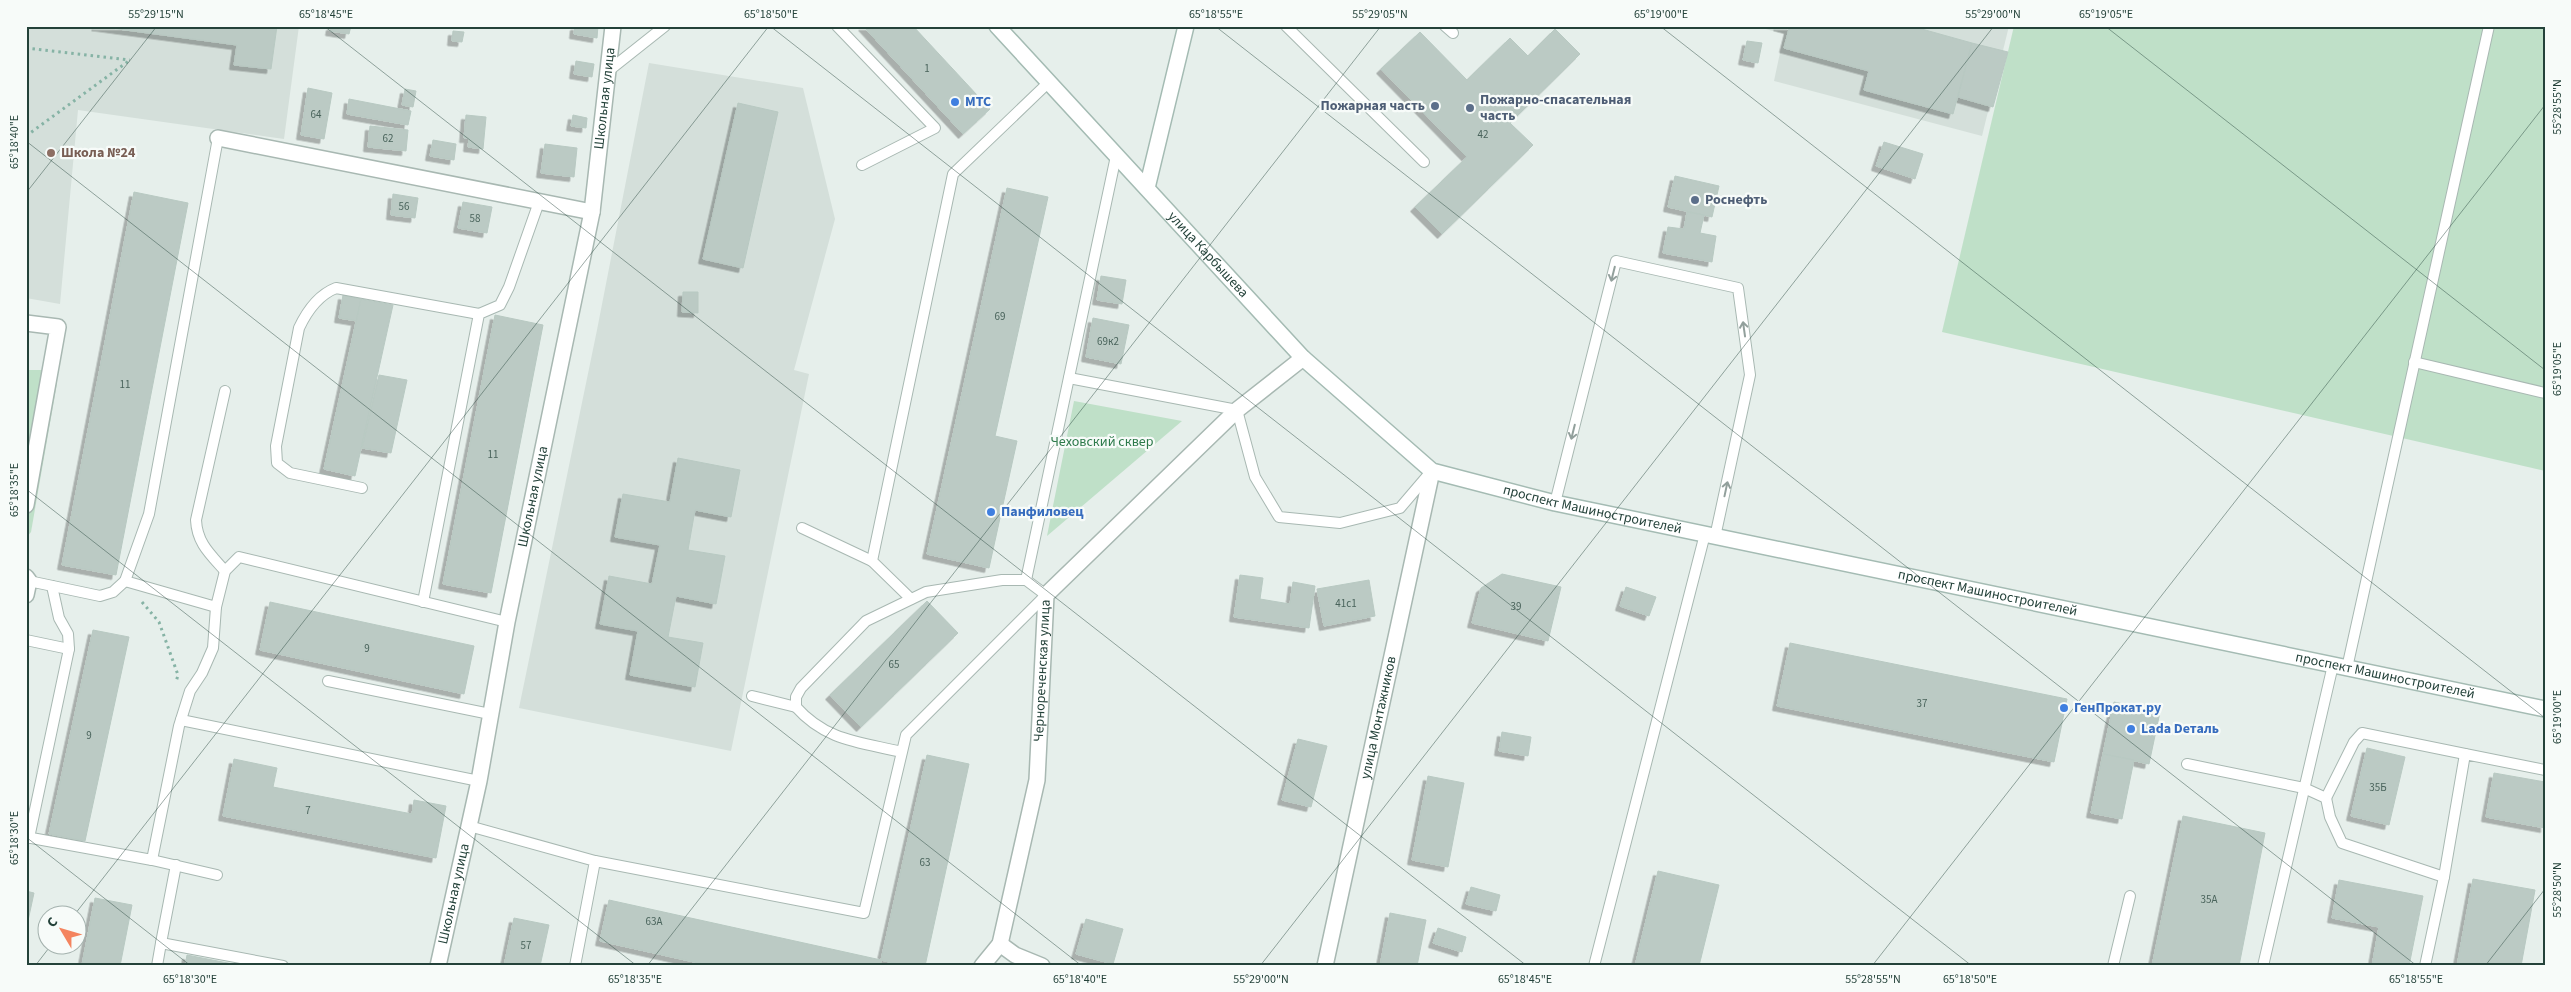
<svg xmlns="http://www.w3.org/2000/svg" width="2571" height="992" font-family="'Source Sans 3',sans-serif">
<defs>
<filter id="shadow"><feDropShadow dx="-4.5" dy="4.5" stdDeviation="0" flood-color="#0004"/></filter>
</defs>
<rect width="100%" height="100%" fill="#e6efeb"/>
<g fill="#d4dfda">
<path d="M26,26H299L284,139L78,110L60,304L26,298Z"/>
<path d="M1755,26H2009L1982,136L1774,81L1784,34Z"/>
<path d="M649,63L803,88L835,219L794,370L809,374L731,751L519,708L597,330Z"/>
</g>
<g fill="#bfe0c8">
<path d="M2014,26H2545V471L1942,332Z"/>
<path d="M26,370H45L57,383L31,532L26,538Z"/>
<path d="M1074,401L1182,421L1047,536Z"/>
</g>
<g fill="#bbcac4" stroke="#b8c9c2" filter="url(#shadow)">
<path d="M96,26H277L271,69L234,65L237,45Z"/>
<path d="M331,26H351L349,34L330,31Z"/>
<path d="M575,26H598L597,38L574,34Z"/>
<path d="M863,26H913L990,109L963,134Z"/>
<path d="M1778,26H1911L1972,43L1953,114L1864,90L1869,71L1784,48L1789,29Z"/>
<path d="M1555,29L1580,54L1510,123L1533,145L1442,234L1415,207L1467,157L1381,69L1420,32L1467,80L1510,38L1528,56Z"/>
<path d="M453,31L464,32L462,42L452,41Z"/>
<path d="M1747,41L1762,43L1758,63L1743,60Z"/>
<path d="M1972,43L2008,52L1993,107L1958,97Z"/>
<path d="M576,61L594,64L592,77L574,74Z"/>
<path d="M308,88L332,93L324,139L301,135Z"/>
<path d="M405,89L416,91L413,107L402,105Z"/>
<path d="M349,99L411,111L408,125L347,114Z"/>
<path d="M738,103L778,112L743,268L703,259Z"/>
<path d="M466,115L486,117L483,149L468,147L469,138H464Z"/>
<path d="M573,115L587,118L586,128L571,126Z"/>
<path d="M370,126L408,130L406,151L368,147Z"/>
<path d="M433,140L456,144L454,160L430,156Z"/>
<path d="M1884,142L1923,154L1915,179L1876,166Z"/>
<path d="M545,144L577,148L574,177L541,173Z"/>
<path d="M1675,176L1719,186L1712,217L1668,207Z"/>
<path d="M1007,188L1048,197L995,436L1017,441L989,568L927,554Z"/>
<path d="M134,192L188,203L116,575L62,565Z"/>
<path d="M393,194L418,198L415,218L391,215Z"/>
<path d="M463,202L492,207L487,233L458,228Z"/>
<path d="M1687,212L1704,215L1700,233L1716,236L1712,262L1663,253L1668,227L1684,229Z"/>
<path d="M1101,276L1126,280L1122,304L1097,300Z"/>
<path d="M683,292H698V313L682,312Z"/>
<path d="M343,295L361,299L357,321L339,318Z"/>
<path d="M361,299L393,305L355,476L324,469Z"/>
<path d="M495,315L543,325L491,593L443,584Z"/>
<path d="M1093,318L1129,325L1121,364L1086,357Z"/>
<path d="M379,375L407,380L391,453L362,448Z"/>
<path d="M678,458L740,470L731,517L695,510L688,550L725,556L716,604L676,596L668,637L703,643L695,687L630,675L638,631L600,624L609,576L652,584L660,545L615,537L623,494L670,502Z"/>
<path d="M1502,574L1561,587L1548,641L1472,623L1481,588Z"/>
<path d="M1240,575L1263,578L1260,599L1290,604L1293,582L1315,586L1309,628L1234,617Z"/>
<path d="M1369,580L1375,616L1324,626L1317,589Z"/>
<path d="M1626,587L1656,597L1649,616L1620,606Z"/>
<path d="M927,601L958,633L861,727L830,695Z"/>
<path d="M270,602L474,646L464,694L260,650Z"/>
<path d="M93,630L129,637L85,841L49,834Z"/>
<path d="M1790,643L2067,699L2054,762L1777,706Z"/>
<path d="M2114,702L2160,712L2149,764L2103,754Z"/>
<path d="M1502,732L1531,737L1528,756L1499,751Z"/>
<path d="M1298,739L1327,746L1311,807L1282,800Z"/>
<path d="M2367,748L2405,757L2389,825L2351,816Z"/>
<path d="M2103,754L2134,760L2122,819L2091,813Z"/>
<path d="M927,755L969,764L925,966H906L881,960Z"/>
<path d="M234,759L277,768L273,787L412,814L414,800L446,806L436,858L223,816Z"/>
<path d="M2494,773L2545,782V828L2486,817Z"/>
<path d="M1428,776L1464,783L1448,867L1412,860Z"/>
<path d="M2183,816L2265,833L2239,966H2152Z"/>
<path d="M1658,871L1719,885L1699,966H1635Z"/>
<path d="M2473,879L2535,890L2521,966H2457Z"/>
<path d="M2339,880L2423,896L2409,966H2372L2379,927L2332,918Z"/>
<path d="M1471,887L1500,895L1496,911L1466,904Z"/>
<path d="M26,891L34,893L26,930Z"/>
<path d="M95,898L132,905L120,966L82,965Z"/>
<path d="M609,900L881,960L880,966H712L600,941Z"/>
<path d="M1390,913L1426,920L1417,966H1380Z"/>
<path d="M514,918L549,925L540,966H504Z"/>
<path d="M1086,919L1123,929L1113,964L1076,954Z"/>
<path d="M1438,928L1466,937L1462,952L1433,943Z"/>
<path d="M187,955L243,966H185Z"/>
</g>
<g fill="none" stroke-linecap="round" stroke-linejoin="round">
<defs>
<g id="lane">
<path d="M837,26L935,128L862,165"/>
<path d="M1286,26L1424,162"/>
<path d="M1445,26L1453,33"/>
<path d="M607,72L665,26"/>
<path d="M218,138L149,514L125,581L216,607L225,571L239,557L507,622"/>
<path d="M2414,362L2545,393"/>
<path d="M1069,378L1237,410L1255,477L1279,517L1340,523L1400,508L1429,474"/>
<path d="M362,488L290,473L277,463L276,446L299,328C307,311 318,295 336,288L479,314"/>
<path d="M1555,503L1616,261L1738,288L1750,375L1715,537"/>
<path d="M802,528L872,561"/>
<path d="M225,571C210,554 197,543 196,520L225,391"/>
<path d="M1026,580L1116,156"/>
<path d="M29,581L100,596L113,592L125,581"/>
<path d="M911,599L872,561L953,174L1049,82"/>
<path d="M423,602L479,314L500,305L509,287L539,202"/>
<path d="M26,640L69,649"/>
<path d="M2347,668L2489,26"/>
<path d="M328,681L490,714"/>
<path d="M752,696L796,707"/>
<path d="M181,720L479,781"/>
<path d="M2187,764L2304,788L2326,798L2330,817L2342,843L2444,877L2465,754L2545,770"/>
<path d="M2326,798L2354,742L2362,733L2465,754"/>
<path d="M469,826L595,861L575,966"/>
<path d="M26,837L152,860L179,726L190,691L202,673L213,648L216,607"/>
<path d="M29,838L69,649L68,634L59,618L52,586"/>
<path d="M152,860L217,875"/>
<path d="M595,861L864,913L902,752L906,735L1046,595L1026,580H1002L926,592L866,621L801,688L796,697V707C826,741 860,742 902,752"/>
<path d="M176,865L161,943L283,966"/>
<path d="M157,966L161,943"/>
<path d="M1594,966L1705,534"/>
<path d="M2113,966L2130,896"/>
<path d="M2263,966L2333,665"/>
<path d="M2425,966L2444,877"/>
</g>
<g id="street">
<path d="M218,138L592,212"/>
<path d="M26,323L58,327L26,505"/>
<path d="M26,577L29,581L26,595"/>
<path d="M1000,944L1015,955L1042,966"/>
<path id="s1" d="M438,966L479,781L507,622L592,212L613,26"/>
<path id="s2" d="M982,966L1000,944L1037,780L1046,595L1237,410L1303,358"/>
<path id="s3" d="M1325,966L1432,471"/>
</g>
<g id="secondary">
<path id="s4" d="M997,26L1303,358L1432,471L1555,503L2545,709"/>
<path d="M1147,188L1186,26"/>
</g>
</defs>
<use href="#lane" stroke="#a8b8b2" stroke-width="12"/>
<use href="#street" stroke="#a8b8b2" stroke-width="18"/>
<use href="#secondary" stroke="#a4bbb3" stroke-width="18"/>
<g stroke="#86b3a5" stroke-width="3" stroke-dasharray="2.5 4" stroke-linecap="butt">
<path d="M26,48L130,60"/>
<path d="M26,136L130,60"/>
<path d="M142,602L159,622L178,675L176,682"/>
</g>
<use href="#lane" stroke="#fff" stroke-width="10"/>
<use href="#street" stroke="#fff" stroke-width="15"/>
<use href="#secondary" stroke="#fff" stroke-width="15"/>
</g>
<defs><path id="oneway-shaft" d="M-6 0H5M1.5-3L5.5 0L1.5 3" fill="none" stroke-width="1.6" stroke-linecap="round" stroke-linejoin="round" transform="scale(1.25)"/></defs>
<g stroke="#92a09c">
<use href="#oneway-shaft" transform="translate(1613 274) rotate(104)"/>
<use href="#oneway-shaft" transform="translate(1744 329) rotate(-98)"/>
<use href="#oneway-shaft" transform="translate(1573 432) rotate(104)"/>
<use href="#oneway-shaft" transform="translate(1726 489) rotate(-78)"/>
</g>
<path fill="none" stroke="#24423a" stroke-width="1" stroke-opacity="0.45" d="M324,26L1527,966M770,26L1972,966M1215,26L2417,966M1660,26L2545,718M2105,26L2545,370M26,141L1082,966M26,193L157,26M26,489L637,966M26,837L191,966M75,914L769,26M35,966L52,944M647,966L1381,26M1260,966L1994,26M1872,966L2545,105M2485,966L2545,889"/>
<g fill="#3f7fe0" stroke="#f7fbf9" stroke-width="2">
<circle cx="955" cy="102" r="5"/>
<circle cx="991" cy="512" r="5"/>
<circle cx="2064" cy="708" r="5"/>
<circle cx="2131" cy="729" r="5"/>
</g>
<g fill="#5c6f8a" stroke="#f7fbf9" stroke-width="2">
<circle cx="1435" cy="106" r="5"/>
<circle cx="1470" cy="108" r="5"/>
<circle cx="1695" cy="200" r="5"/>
</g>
<circle fill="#8d6e63" stroke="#f7fbf9" stroke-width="2" cx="51" cy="153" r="5"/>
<g text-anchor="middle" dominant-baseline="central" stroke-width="4.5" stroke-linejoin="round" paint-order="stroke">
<g font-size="11" fill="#4a645c">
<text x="927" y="68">1</text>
<text x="316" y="114">64</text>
<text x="1483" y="134">42</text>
<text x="388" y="138">62</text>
<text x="404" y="206">56</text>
<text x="475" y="218">58</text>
<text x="1000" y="316">69</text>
<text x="1108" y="341">69к2</text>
<text x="125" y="384">11</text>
<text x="493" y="454">11</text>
<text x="1346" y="603">41с1</text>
<text x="1516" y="606">39</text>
<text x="367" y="648">9</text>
<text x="894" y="664">65</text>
<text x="1922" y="703">37</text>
<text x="89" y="735">9</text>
<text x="2378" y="787">35Б</text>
<text x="308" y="810">7</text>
<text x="925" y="862">63</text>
<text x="2209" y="899">35А</text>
<text x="654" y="921">63А</text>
<text x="526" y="945">57</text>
</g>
<g font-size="14" fill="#24423a" stroke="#f7fbf9">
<text stroke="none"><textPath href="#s1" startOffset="884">Школьная улица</textPath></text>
<text stroke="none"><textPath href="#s4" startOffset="311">улица Карбышева</textPath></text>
<text stroke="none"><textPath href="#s1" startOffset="479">Школьная улица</textPath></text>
<text stroke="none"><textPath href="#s4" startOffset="788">проспект Машиностроителей</textPath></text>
<text stroke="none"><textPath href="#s4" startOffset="1192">проспект Машиностроителей</textPath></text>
<text stroke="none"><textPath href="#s2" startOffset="306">Чернореченская улица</textPath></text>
<text stroke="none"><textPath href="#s4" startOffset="1598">проспект Машиностроителей</textPath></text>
<text stroke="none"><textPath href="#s3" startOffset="254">улица Монтажников</textPath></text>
<text stroke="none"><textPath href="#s1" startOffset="74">Школьная улица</textPath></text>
</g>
<g font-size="14" font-weight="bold" fill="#4e5e75" stroke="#f7fbf9" text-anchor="start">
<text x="1480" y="100">Пожарно-спасательная<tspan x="1480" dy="16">часть</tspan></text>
<text x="1425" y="106" text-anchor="end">Пожарная часть</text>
<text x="1705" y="200">Роснефть</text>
</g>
<g font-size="14" font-weight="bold" fill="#366cbe" stroke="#f7fbf9" text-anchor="start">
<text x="965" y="102">МТС</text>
<text x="1001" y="512">Панфиловец</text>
<text x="2074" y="708">ГенПрокат.ру</text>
<text x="2141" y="729">Lada Dеталь</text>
</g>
<g font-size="14" font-weight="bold" fill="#785e54" stroke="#f7fbf9" text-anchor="start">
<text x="61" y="153">Школа №24</text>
</g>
<g font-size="14" fill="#2d7a4b" stroke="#f7fbf9">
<text x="1102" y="442">Чеховский сквер</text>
</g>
</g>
<rect width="2571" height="992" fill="none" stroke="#f7fbf9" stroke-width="55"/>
<g transform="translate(62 930) rotate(308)"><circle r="24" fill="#f7fbf9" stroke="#a3b1ad"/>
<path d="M0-4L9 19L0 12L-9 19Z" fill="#f4845f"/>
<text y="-8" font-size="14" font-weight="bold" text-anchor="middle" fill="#24423a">С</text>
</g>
<rect x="28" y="28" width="2516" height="936" fill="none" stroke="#24423a" stroke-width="2"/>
<g font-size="12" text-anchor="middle" fill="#24423a">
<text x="156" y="18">55°29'15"N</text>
<text x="326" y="18">65°18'45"E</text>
<text x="771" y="18">65°18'50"E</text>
<text x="1216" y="18">65°18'55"E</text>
<text x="1380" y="18">55°29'05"N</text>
<text x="1661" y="18">65°19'00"E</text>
<text x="1993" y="18">55°29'00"N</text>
<text x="2106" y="18">65°19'05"E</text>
<text transform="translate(2557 107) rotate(-90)" y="4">55°28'55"N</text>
<text transform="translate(14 142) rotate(-90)" y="4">65°18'40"E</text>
<text transform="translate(2557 369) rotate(-90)" y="4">65°19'05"E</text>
<text transform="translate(14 490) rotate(-90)" y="4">65°18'35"E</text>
<text transform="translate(2557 717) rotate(-90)" y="4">65°19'00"E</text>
<text transform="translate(14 838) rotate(-90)" y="4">65°18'30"E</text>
<text transform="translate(2557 890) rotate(-90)" y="4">55°28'50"N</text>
<text x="190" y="983">65°18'30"E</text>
<text x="635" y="983">65°18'35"E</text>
<text x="1080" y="983">65°18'40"E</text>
<text x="1261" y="983">55°29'00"N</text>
<text x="1525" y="983">65°18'45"E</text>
<text x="1873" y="983">55°28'55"N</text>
<text x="1970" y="983">65°18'50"E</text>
<text x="2416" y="983">65°18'55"E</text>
</g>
</svg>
